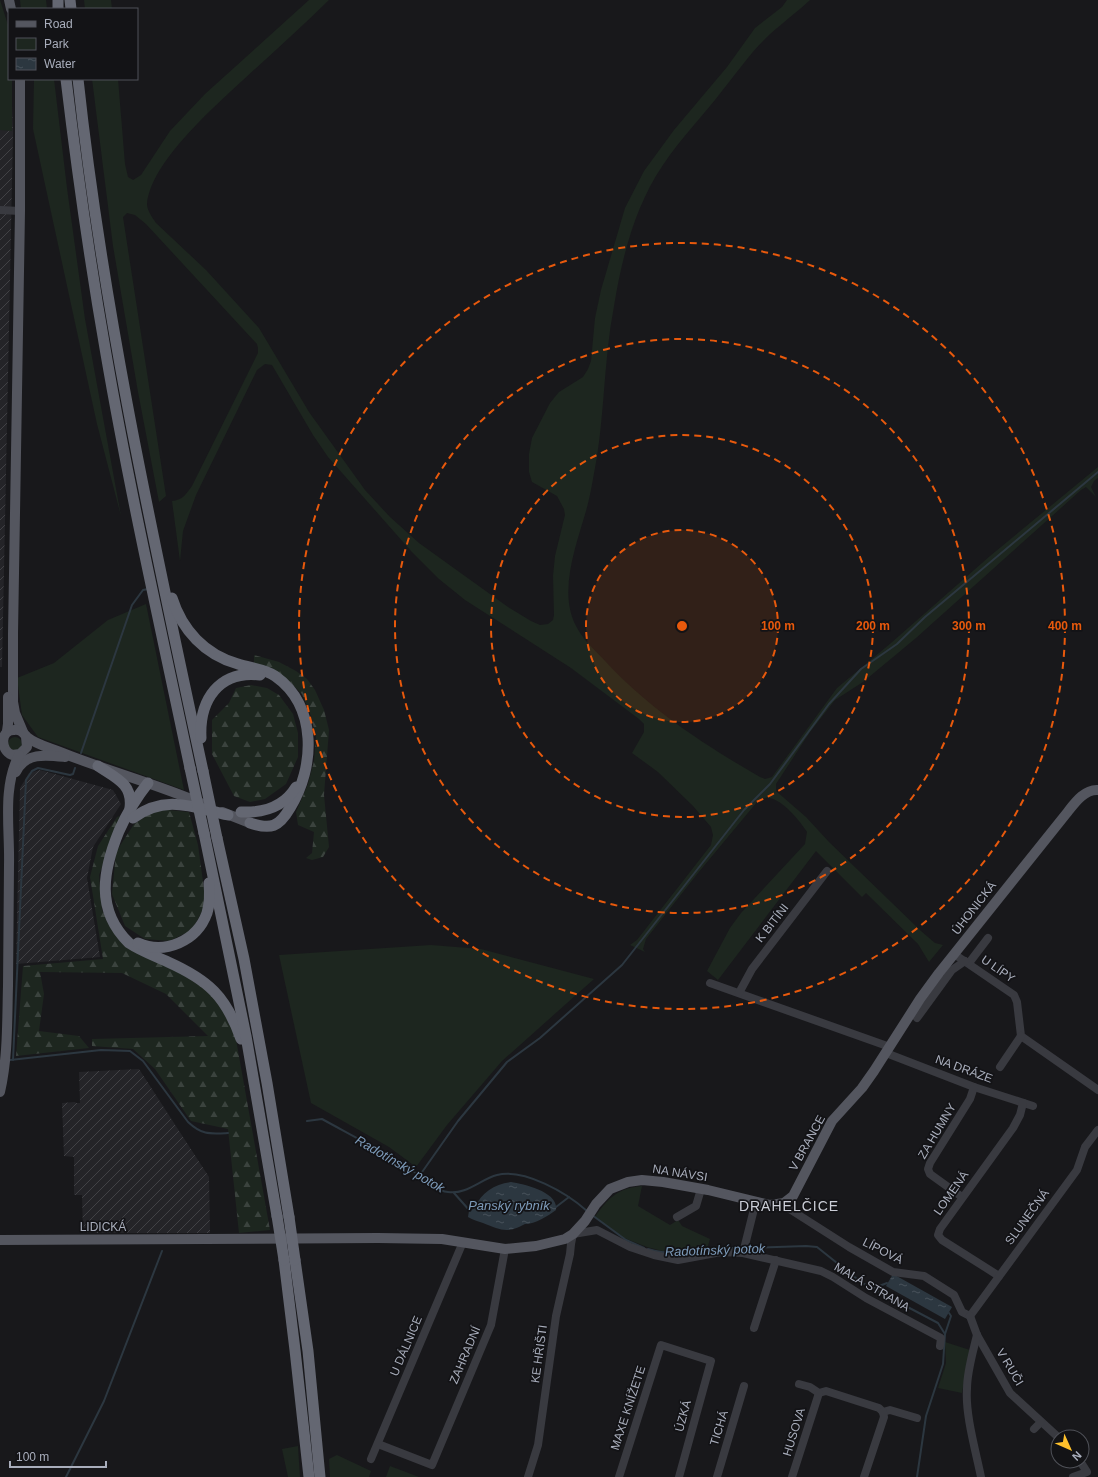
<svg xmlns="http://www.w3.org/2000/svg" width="1098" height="1477" font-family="Arial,sans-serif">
<defs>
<pattern id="industrial-furrows" width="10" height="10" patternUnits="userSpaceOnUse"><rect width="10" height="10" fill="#242428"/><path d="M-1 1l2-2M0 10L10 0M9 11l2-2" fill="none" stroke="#414145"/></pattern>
<pattern id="forest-firs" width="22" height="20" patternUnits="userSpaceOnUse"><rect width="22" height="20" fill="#1d261f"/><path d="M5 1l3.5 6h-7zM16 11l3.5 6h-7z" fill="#3b433e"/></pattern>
<pattern id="water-ripples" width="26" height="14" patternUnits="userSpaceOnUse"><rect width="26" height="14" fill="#2c3740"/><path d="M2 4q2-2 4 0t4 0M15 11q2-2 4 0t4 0" fill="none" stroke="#48515a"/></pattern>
</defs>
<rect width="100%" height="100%" fill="#18181b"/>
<g fill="url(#industrial-furrows)">
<path d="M0,14L9,79H11L13,133L2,667H0Z"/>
<path d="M40,770L113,790L121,804L93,847L87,878L100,957L16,964L20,788L29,773Z"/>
<path d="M139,1069L209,1177L210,1233H83L82,1195H74V1157L64,1156L62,1103L75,1102L76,1103H80L79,1072Z"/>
</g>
<g fill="#1d261f">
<path d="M0,0L9,28V79H12V131L0,130Z"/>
<path d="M20,0H46L47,9H21Z"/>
<path d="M84,0H111L112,9H85Z"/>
<path d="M309,0H329C301,28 271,54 242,81C213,108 151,162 147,204C147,211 153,218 156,223L206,270L259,328L309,412L365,490L390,517L419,543L508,607L531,621L540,625L548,624L553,620L554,615L553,576L555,556L565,515L564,509L557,496L532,482L529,472V454L532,438L550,403L559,392L583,377L588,369L591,361L595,318L601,290L625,208L644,171L674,130L727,67L755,28L782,7L787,0H810C795,14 778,26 764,40C748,56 736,74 722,91C703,116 681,138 663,165C635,206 622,257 614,306C603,363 605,422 593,479C591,490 589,501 586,511C576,546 558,592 576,626C583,640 595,650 606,662C651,710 703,744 760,777L765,779L772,777L837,688L891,643L990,556L1098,467V478L1094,481L1091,487L1096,497L1086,487L1081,490L916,638L863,682L835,700L810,732L776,784V791L806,817L829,842L921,931L935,943L943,945L929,962L918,944L866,893L862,897L816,851L718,980L707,971L730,928L741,913L805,844L807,832C800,821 783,800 769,798C765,797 761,800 757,802L698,873L646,939L643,949L645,952L630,945L637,940L711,845L713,835L711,827L693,806L658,772L632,753L644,732V724L639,719L571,668L465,600L439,579L411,551L328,457L313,435L272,365L265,364L257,370L196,495L183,531L180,561L172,501C183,500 186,494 192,486L258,353V348L257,344L146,224L135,215L127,213L123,217L166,496L159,502L138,392L113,246L92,79H118L125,164L128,177L133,180L141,175L170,131L205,94Z"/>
<path d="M34,79H54L67,188L85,319L121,516L97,424L33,129Z"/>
<path d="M146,604L184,790L38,737L22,715L17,678L54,663L108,620Z"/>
<circle cx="15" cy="744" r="7"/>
<path d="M431,945L481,949L594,979L502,1061L447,1125L416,1167L389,1147L311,1103L279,955Z"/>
<path d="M642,1186L638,1206L670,1225L678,1220L682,1226L710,1239L707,1249L682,1252L662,1251L647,1247L624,1238L595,1217C608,1198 618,1188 642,1186Z"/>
<path d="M945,1342L970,1350L962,1393L938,1388L946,1363Z"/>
<path d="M298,1446L300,1477H288L282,1449Z"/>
<path d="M337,1455L371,1471L369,1477H330L329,1459Z"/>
<path d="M390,1466L419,1477H386Z"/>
</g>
<g fill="url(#forest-firs)">
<path d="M254,655L279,662L296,671L307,679L315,690L324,710L329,730L324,795L329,847L323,857L312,860L306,858L312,853L314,832L298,825L296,812L308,784L314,761L316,737L311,716L302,694L290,682L274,671L254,664Z"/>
<path d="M251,685L267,688L279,695L293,714L298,733V757L286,784L265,799L250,802L234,796L212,754V720L229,703L236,688Z"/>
<path d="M157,809L189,812L198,845L206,904L192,930L169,941L145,939L125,926L112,894L116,852L134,824Z"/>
<path d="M122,815L99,875L102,910L110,925L199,982L217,1000L235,1034L270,1230L239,1233L228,1129L191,1121L155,1069L133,1049L92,1046V1039L208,1036L166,994L122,973L40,972L44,994L39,1031L79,1036L89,1048L16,1056L23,966L103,959L90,877L98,846L117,817Z"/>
</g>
<g fill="url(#water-ripples)">
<path d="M511,1182C524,1184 559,1192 556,1210C548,1216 535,1224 525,1224C507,1234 501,1230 483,1223C478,1221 473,1220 468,1217L469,1211L475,1208C481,1192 495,1184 511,1182Z"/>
<path d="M893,1274L952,1307L945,1319L886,1286Z"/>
</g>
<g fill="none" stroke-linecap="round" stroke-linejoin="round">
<g stroke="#2c3740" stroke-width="2">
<path d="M81,753L132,605L143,590L148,589"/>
<path d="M10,1060L101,1050L130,1051L143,1061L188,1122C202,1135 209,1134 228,1133"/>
<path d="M13,1060L26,780L32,771L38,768L70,775L73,774L75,768"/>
<path d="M307,1121L322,1119C351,1135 380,1150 407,1167C420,1175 433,1190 448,1192C466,1195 481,1179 497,1175C524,1168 567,1193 587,1211"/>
<path d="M420,1175L458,1121L507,1062L540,1038L622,965L744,810L770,784L829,704L861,669L897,644L925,617L1098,472"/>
<path d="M454,1193L470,1211"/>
<path d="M556,1207L569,1197"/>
<path d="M592,1215L626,1240L644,1248"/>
<path d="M725,1248H743"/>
<path d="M747,1248L806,1246L817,1247L862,1283L938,1323L945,1334L943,1364L926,1416L917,1477"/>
<path d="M648,1249C671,1256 694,1252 717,1249"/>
<path d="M874,1288L887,1283"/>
<path d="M945,1334L951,1316L949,1313"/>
<path d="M66,1477L104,1401L162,1251"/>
</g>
<g stroke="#393a40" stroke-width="8">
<path d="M0,210L20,211"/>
<path d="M954,954L1014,995L1017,1002L1021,1036L1098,1090"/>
<path d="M969,963L988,938"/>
<path d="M710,983L890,1047"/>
<path d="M739,993L752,969L827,871"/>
<path d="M917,1018L952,970L965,961"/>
<path d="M886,1053L974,1087L1033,1106"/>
<path d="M1000,1067L1021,1036"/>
<path d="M962,1197L930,1174L928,1169L930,1163L970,1099L974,1087"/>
<path d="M780,1204L791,1210L849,1247L893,1272L924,1276L954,1295L962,1312L970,1316"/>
<path d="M677,1217L696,1206L701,1189"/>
<path d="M743,1253L756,1201"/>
<path d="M999,1276L942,1240L938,1235L940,1229L1013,1128L1020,1115L1023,1103"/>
<path d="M970,1316L1077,1170L1085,1147L1098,1130"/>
<path d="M970,1316L977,1335L1010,1393L1058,1437"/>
<path d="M754,1328L776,1260"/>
<path d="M977,1335C973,1352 967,1371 967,1389C965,1414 976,1452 981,1477"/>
<path d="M799,1384L810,1387L819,1393L826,1391L879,1408L883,1412"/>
<path d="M883,1412L890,1410L917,1418"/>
<path d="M1034,1429L1041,1422"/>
<path d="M378,1444L432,1465L491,1325L505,1249"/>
<path d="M371,1459L463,1242"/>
<path d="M528,1477L538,1445L556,1316L570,1254L571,1244L573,1234L597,1230L630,1247L654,1255L678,1260L721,1252L743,1253L821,1271L833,1277L866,1298L941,1338L940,1346"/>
<path d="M619,1477L661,1345L711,1361L679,1477"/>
<path d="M717,1477L744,1386"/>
<path d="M792,1477L819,1393"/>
<path d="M864,1477L884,1417L883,1412"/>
<path d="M1073,1477L1087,1472L1080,1461"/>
</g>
<g stroke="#54565f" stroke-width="10">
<path d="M9,0L11,9"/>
<path d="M20,79V211L13,634V702L15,713L23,732"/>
<path d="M7,731L8,724V697"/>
<path d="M26,737L27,747L20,754L12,755C0,750 0,730 14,730C21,729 23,733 27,737C35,744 50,748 60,752C107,771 157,784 203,804"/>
<path d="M16,772C25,752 47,755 65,757"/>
<path d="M222,812L250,823"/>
<path d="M0,1092C8,1057 7,1022 8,986C8,946 9,906 9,865C10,829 2,788 19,755"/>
<path d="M0,1240L378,1238L442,1239L505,1249L536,1246L565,1239L573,1234L585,1221L596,1204L610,1189L628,1182L642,1180L663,1182L708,1190L770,1205L784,1203L793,1196L832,1121L862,1088L874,1071L920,999L939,973L1066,814C1074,804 1084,789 1098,790"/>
</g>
<g stroke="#646772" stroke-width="11">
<path d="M58,0V9"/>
<path d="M70,0L71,9"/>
<path d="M66,79C77,171 90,263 106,354C130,493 161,630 190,768"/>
<path d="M78,79C103,312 154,542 203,771"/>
<path d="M172,598C182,630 205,655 238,664C250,668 265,669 275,676C318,706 315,768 290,808C279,827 271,830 250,823"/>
<path d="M201,738C199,700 219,670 260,675"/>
<path d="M98,766C116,778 133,784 130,808"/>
<path d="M148,783C136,798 127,813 119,831C103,870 95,910 129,943C141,951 155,956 168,962C208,980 226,996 241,1039"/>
<path d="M241,812C263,813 284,807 296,787"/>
<path d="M133,818C166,794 192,807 228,815"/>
<path d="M204,833L246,1036L277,1216"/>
<path d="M217,838L244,959L267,1083L289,1217"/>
<path d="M138,943C165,955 197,941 207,913C210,903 210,893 209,883"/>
<path d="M284,1260L295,1350L309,1477"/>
<path d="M295,1260L308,1351L320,1477"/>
</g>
<g stroke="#646772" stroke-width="11">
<path d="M190,768L204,833"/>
<path d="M203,771L217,838"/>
<path d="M277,1216L284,1260"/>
<path d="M289,1217L295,1260"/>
</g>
</g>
<circle cx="682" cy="626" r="96" fill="#e8590c" fill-opacity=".12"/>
<g fill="none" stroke="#e8590c" stroke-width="2" stroke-dasharray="7 5">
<circle cx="682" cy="626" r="96"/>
<circle cx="682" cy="626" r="191"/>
<circle cx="682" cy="626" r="287"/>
<circle cx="682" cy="626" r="383"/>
</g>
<g text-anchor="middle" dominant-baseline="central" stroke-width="3.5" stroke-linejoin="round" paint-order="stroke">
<g font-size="12" fill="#a9aebc" stroke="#131316">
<text transform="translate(974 908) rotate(-52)">ÚHONICKÁ</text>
<text transform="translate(772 923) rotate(-52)">K BITÍNI</text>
<text transform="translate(998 969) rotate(35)">U LÍPY</text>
<text transform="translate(964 1069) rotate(20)">NA DRÁZE</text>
<text transform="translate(937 1131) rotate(-59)">ZA HUMNY</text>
<text transform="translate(807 1143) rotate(-61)">V BRANCE</text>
<text transform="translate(680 1173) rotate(9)">NA NÁVSI</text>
<text transform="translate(951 1193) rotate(-55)">LOMENÁ</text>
<text transform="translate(1027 1217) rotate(-54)">SLUNEČNÁ</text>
<text x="103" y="1227">LIDICKÁ</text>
<text transform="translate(883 1251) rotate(27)">LÍPOVÁ</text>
<text transform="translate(872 1287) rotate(30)">MALÁ STRANA</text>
<text transform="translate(406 1346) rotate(-67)">U DÁLNICE</text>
<text transform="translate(539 1354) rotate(-82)">KE HŘIŠTI</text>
<text transform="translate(465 1355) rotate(-67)">ZAHRADNÍ</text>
<text transform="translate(1010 1367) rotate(59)">V RUČI</text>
<text transform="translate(628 1408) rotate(-72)">MAXE KNÍŽETE</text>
<text transform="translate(683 1416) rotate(-75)">ÚZKÁ</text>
<text transform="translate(719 1428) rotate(-73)">TICHÁ</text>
<text transform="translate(794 1432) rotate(-73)">HUSOVA</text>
</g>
<g font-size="13" font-style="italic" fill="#7d9bba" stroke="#131316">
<text transform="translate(400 1164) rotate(30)">Radotínský potok</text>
<text x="509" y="1205">Panský rybník</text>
<text transform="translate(715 1250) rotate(-2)">Radotínský potok</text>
</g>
<g font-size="14" letter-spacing="1" fill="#cbced7" stroke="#131316">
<text x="789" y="1206">DRAHELČICE</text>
</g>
</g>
<circle cx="682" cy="626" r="6" fill="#e8590c" stroke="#131316" stroke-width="2"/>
<g font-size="12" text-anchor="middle" font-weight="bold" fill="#e8590c" stroke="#131316" stroke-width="3.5" stroke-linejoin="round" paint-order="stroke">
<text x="778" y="630">100 m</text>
<text x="873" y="630">200 m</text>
<text x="969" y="630">300 m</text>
<text x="1065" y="630">400 m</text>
</g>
<rect x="8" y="8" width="130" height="72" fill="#131316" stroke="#4f5158"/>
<rect x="16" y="21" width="20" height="6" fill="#54565f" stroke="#4f5158"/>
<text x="44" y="28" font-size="12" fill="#a9aebc">Road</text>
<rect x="16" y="38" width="20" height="12" fill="#1d261f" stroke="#4f5158"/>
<text x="44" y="48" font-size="12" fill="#a9aebc">Park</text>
<rect x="16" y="58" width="20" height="12" fill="url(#water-ripples)" stroke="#4f5158"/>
<text x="44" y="68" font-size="12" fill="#a9aebc">Water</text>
<g transform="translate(1070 1449) rotate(135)"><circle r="19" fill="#131316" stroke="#4f5158"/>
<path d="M0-3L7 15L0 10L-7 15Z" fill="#ffc12c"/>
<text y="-6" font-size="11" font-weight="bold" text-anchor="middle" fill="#a9aebc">N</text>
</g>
<path d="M10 1461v6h96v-6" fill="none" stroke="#a9aebc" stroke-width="2"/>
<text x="16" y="1461" font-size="12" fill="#a9aebc" stroke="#131316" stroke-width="3" paint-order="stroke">100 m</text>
</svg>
